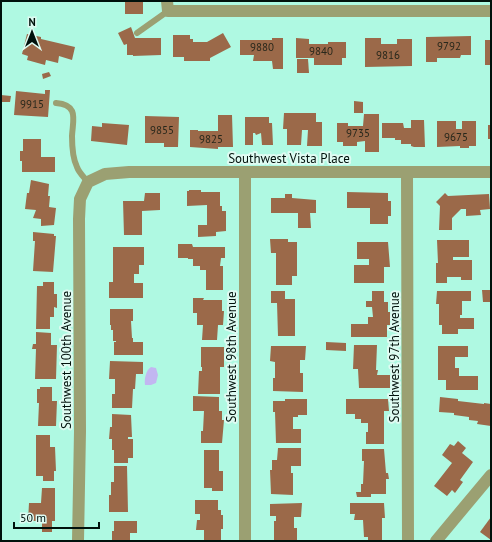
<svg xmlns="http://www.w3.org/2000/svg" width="492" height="542" font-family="'PT Sans',sans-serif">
<rect width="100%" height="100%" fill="#aff9e2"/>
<path fill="#c2b7f1" d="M151,367L156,368L158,375L156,383L151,385H145C144,379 146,370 151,367Z"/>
<g fill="#9b6949">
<rect x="125" y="1" width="18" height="13"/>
<path d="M131,27L135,38H161V55L133,56V55H127V44L124,45L118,33Z"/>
<path d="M223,33L231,47L210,58V61H184V57H173V35H190V39H193V42H207Z"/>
<path d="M27,34L41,37V39L75,47L72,60L59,56L58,63L46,60L45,65L27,60L28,56L22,54Z"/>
<path d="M471,36V55H461L460,58H437V62H426V37Z"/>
<path d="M272,38H283V69H273L272,61H253L254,55H240V40H272Z"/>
<path d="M296,38L309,39V44H328V42H346V58H342V65H314V58H296Z"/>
<path d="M365,38H381V44H397V39H412V66L365,67Z"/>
<rect x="485" y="40" width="6" height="25"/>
<path d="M297,59H308L309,73H297Z"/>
<path d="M49,72L51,76L43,79L42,74Z"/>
<path d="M45,90H50L48,117L14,115L16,91L45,94Z"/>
<path d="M1,95L11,96L10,102H1Z"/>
<path d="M354,101L363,102V113H354Z"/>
<path d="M284,113H316V122H322V146H307L308,130H302L301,145H287V129H283Z"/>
<path d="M364,114H379V152H365V141L357,142V146H343V142H337V123H348V126H363Z"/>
<path d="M218,115H232L233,147H218V149L190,147V130H198V131H218Z"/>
<path d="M145,116L179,117L178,147H164V143H145Z"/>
<path d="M245,117H269V123H272L273,145H262L261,133L256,135L255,133H253V145H245Z"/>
<path d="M411,120H424L425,147H414L411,146V144H401V140H395V138H382V123H403L404,128H411Z"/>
<path d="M437,121H456V129H462V121H476V146H469V148H460V146L437,147Z"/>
<path d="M102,123L129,125L127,145L91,141L92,126L102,127Z"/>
<rect x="488" y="125" width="3" height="14"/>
<path d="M23,139H41V157H55V172H22V161H20V151H23Z"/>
<path d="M31,180L49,184L48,196H50L49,207L56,208L54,225L41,226V219L33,218L36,210L25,209L27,193H29Z"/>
<path d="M189,190H201V192H220V206H222V211H226V231L216,232V236L198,237V225H207V205L187,206V191H189Z"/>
<path d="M347,192L388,193V201H391V216H388V224H370V208H347Z"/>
<path d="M145,193H160V210L142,211V235H124L123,201H144Z"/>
<path d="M445,193L448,196L489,194L490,209L480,210L481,215L466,216V209H461L452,218V230H439L440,206L436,202Z"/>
<path d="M285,194H292V198L316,200V213H310L311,228H298V213H271V198H285Z"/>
<path d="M33,232L54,234V236H56L53,272L33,271L35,241H33Z"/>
<path d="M270,239H288V242H297V276H292V285H276V253H271Z"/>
<path d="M437,240H469V257H453V260H472V280H461V277H447V283H436V263H438Z"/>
<path d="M357,242H388L390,267H384V283H354V265H369V259H357Z"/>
<path d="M178,244H192L193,247H225V258H221L220,266H223V290H206V270H200V266H193V259H188V258H178Z"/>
<path d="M113,247H144V265H139V274H134V283H143V298H109V282H113Z"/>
<path d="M43,282H54V294H57V308L54,307V317H50V329H36L37,286H43Z"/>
<path d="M482,290H491V302H483Z"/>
<path d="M271,291H285V299H295V336H278L277,303H271Z"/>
<path d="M372,291H384V302H388V312H390V325H387V337H351V324H368V317H373L372,307H366V301H372Z"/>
<path d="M437,291H471V301H462V315H460V318H474V329H458V334H442V325H439V304H436Z"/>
<path d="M193,298H204L203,300H222V311H224L223,325H218L217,340H202L203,325H197V313H193Z"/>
<path d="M110,309H133V321H131L132,338H133V342H143V355H114V342H116V341H113V330H111V325H110Z"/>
<path d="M36,332L51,333V345H57L56,379H35L36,349H32L33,344H36Z"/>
<path d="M326,342L346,343V351L326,350Z"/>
<path d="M354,345H377L376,370H378L377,375H390V388H359L358,369H353Z"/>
<path d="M271,346H306L305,360H300V373H303V392L273,391V378H275V362L270,361Z"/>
<path d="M438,346H468V357H455V368H459V376H478V390H446V380H438Z"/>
<path d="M201,347H224V367H220V394H198L199,371H202V367H201Z"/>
<path d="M110,361L143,362V374H136L135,389H133L132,408H112V394H115V379H109Z"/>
<path d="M40,387H52V401H57L56,426H38L39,403H37V389H40Z"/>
<path d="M193,396L219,397V411H222V420H224L222,443H201V431H203L204,411H193Z"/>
<path d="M440,397L458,399V401L484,404V403L491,404V426L477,424L478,421L469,420V417L454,415V413L439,412Z"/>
<path d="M285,399H307V415H298V417H293V429H301V443H276L275,412H273V401H285Z"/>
<path d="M346,399H388L389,411H384V444H366V432H368V423H361V419H355V414H346Z"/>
<path d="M112,414L131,415L132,437H128V439H133V458H128V463H114V450H112V439H109L110,427H112Z"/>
<path d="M36,435H50V447H55L56,471H54V481H43V476H36Z"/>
<path d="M458,441L466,448L462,453L473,462L460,480L463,482L455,493L452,490L447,496L434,486L452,463L442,455L450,444L454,446Z"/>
<path d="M278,448H301V466H291V473H293V495L271,494L270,470H272V460H277Z"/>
<path d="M362,449H384L386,473H388L389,479H386V494H371V497H357L356,492H361V484H363L364,461H362Z"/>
<path d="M204,450H219V471H223V491H212V488H204Z"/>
<path d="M114,466H127L128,512H109V495H111V482H114Z"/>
<path d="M42,488H55V521H52V532H42V521H28L29,503H41Z"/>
<path d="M195,500H218V510H221V515H223V529H221V541H204V530H196L197,520H200V514H195Z"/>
<path d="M302,503L301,517H294V528H297V541H274V521H276V516H270V504Z"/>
<path d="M350,503H384L385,518H382V541H368V537H364L363,520H354L355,514H350Z"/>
<path d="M491,517V540L480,532Z"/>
<path d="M114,521H137V533H130V541H112V531H114Z"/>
</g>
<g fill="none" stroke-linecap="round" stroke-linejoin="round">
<g stroke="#9ba072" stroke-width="6">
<path d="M137,33L168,11"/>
<path d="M56,103C79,105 73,119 72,136C72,145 73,159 77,167C79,173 84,177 88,182"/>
</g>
<g stroke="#9ba072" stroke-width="12">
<path d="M167,1L168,11H491"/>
<path d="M245,172V541"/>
<path d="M407,172L408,541"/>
<path d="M78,541L80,431L79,219L80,199L88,182L105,174L129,172H491"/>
<path d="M436,541L491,475"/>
</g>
</g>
<g text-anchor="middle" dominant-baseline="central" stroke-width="4" stroke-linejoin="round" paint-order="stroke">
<g font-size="11" fill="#27271b">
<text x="449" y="46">9792</text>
<text x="262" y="47">9880</text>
<text x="321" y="51">9840</text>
<text x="388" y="55">9816</text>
<text x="32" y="104">9915</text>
<text x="162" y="130">9855</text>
<text x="358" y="133">9735</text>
<text x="456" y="137">9675</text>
<text x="211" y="139">9825</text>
</g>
<g font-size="13" fill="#00110c" stroke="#dffbf2">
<text x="289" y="158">Southwest Vista Place</text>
<text transform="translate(231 357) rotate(-90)">Southwest 98th Avenue</text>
<text transform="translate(394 357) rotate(-90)">Southwest 97th Avenue</text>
<text transform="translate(66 360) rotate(-90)">Southwest 100th Avenue</text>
</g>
</g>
<rect width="492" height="542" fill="none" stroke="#00110c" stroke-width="4"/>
<g transform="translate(32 32)" stroke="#dffbf2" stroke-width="3" paint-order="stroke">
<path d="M0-3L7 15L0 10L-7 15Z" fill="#00110c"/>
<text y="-6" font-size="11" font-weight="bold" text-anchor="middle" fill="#00110c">N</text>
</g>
<path d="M14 522v6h85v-6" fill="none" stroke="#00110c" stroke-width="2"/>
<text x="20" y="522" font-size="12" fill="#00110c" stroke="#dffbf2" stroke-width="3" paint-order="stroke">50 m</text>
</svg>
